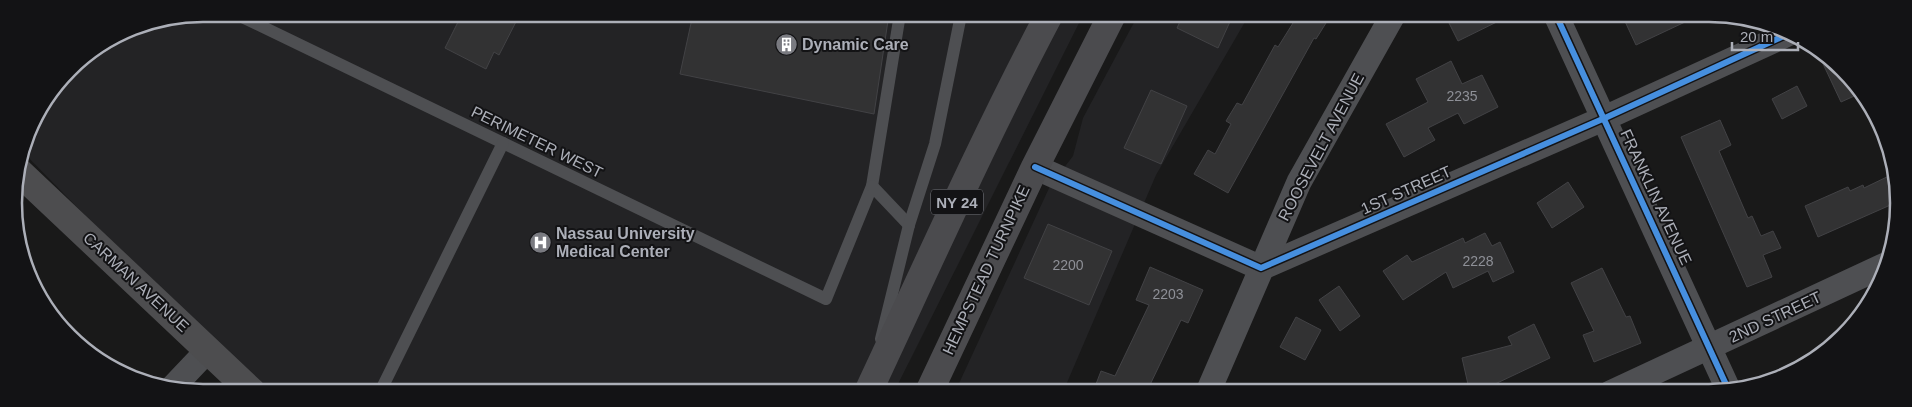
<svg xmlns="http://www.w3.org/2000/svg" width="1912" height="407" font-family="Helvetica,sans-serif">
<rect width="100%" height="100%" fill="#191919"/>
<g fill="#232325">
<path d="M204,14L1083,15L894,392H267L199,332L23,152L28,131L70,69L131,28Z"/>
<path d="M1138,15H1249L1156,175L1063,392H955L1050,186L1073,156L1083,118Z"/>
</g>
<g fill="#323233" stroke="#424245">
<path d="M462,14H520L499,55L494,52L486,69L445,48Z"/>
<path d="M693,14H889L874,114L680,74Z"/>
<path d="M1183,15H1233L1218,48L1177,28Z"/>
<path d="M1298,15H1331L1316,39L1314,38L1228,193L1194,174L1208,150L1215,154L1231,124L1226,121L1237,103L1242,105L1275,45L1278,47Z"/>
<path d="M1445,15H1511L1458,41Z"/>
<path d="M1622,15H1700L1636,45Z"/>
<path d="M1817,51L1859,88L1861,93L1841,102Z"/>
<path d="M1451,61L1462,84L1482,75L1498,107L1464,124L1458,113L1428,128L1435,140L1404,157L1386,124L1428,102L1416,79Z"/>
<path d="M1797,86L1807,106L1782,119L1772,99Z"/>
<path d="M1151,90L1187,106L1161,164L1124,148Z"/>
<path d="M1720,120L1731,145L1719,151L1748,218L1752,216L1761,236L1773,231L1781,248L1763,255L1772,277L1747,287L1681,137Z"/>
<path d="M1893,174L1895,203L1818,237L1805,206L1848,187L1850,191L1863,185L1864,188Z"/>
<path d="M1568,182L1584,207L1552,228L1537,203Z"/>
<path d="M1048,224L1112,251L1089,305L1024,278Z"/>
<path d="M1485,233L1492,246L1500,242L1514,272L1493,282L1488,271L1453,288L1446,272L1403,300L1383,271L1407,255L1412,262L1463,238L1465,243Z"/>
<path d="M1150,267L1203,290L1188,323L1181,320L1148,389L1153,392H1093L1101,371L1115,376L1149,305L1136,300Z"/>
<path d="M1602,268L1626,317L1630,316L1641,343L1594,362L1583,335L1594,331L1571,283Z"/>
<path d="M1339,286L1360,316L1340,331L1319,300Z"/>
<path d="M1296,317L1321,330L1305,360L1280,347Z"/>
<path d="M1534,324L1550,358L1495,384L1496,387L1470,393L1462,358L1512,345L1508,337Z"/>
</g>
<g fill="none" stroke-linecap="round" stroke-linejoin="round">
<g stroke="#4e4f52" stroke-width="12">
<path d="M236,14L826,299L872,186L900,14"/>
<path d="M872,186L909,225"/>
<path d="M881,339L909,225L935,144L961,15"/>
<path d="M380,392L503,143"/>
</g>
<g stroke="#4e4f52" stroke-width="25">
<path d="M1556,15L1729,391"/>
<path d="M1035,167L1261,268L1605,118L1788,34"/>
<path d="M171,389L208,350"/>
<path d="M1208,392L1299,182L1393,15"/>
<path d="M1610,393L1885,265"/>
</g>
<path stroke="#4d4d4f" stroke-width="28" d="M19,172L252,392"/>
<g stroke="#4b4b4e" stroke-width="28">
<path d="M868,392C927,266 984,138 1049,15"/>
<path d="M929,392L1035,167L1112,15"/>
</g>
<defs>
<g id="cycleway">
<path d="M1556,15L1729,391"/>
<path d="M1035,167L1261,268L1605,118L1788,34"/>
</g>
</defs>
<use href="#cycleway" stroke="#131315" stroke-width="9"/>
<use href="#cycleway" stroke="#468fdf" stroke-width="6"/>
</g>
<defs>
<symbol id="building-disc" viewBox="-11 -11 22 22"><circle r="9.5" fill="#797a80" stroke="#131315"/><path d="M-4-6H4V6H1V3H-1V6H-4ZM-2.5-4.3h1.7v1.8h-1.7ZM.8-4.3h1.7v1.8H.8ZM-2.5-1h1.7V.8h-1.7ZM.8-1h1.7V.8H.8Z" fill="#fff"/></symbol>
<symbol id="hospital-disc" viewBox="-11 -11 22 22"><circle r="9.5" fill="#797a80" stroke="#131315"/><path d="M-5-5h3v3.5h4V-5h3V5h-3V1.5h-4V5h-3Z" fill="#fff"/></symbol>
</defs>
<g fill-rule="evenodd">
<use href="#building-disc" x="774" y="32" width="25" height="25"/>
<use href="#hospital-disc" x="528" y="230" width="25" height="25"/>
</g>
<g text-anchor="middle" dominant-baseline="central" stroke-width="4" stroke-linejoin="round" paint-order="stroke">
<g font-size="14" fill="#8e9097">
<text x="1462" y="96">2235</text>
<text x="1478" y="261">2228</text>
<text x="1068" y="265">2200</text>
<text x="1168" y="294">2203</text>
</g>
<rect fill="#131315" stroke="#7e8087" stroke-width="1" x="931" y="189.5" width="52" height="25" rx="4"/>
<g font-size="15" font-weight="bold" fill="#acafb8">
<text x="957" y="202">NY 24</text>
</g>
<g font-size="16" font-weight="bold" fill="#acafb8" stroke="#131315" text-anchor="start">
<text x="802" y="44">Dynamic Care</text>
<text x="556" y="233">Nassau University<tspan x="556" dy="18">Medical Center</tspan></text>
</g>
<g font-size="16" fill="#acafb8" stroke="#131315">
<text transform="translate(537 142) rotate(26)">PERIMETER WEST</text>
<text transform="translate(1321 147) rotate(-62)">ROOSEVELT AVENUE</text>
<text transform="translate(1406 190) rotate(-24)">1ST STREET</text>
<text transform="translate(1656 197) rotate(65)">FRANKLIN AVENUE</text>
<text transform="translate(986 270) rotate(-65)">HEMPSTEAD TURNPIKE</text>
<text transform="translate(136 282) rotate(43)">CARMAN AVENUE</text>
<text transform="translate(1775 317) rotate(-25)">2ND STREET</text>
</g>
</g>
<path d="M0 0H1912V407H0ZM203 22H1709A181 181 0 0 1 1890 203V203A181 181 0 0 1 1709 384H203A181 181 0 0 1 22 203V203A181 181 0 0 1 203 22Z" fill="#131315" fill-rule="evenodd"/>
<path fill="none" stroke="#acafb8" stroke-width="2.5" d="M203 22H1709A181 181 0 0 1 1890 203V203A181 181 0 0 1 1709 384H203A181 181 0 0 1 22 203V203A181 181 0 0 1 203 22Z"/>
<path d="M1732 42v8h66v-8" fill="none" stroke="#acafb8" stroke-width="2.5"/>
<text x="1740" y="42" font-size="15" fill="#acafb8" stroke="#131315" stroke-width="4" paint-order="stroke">20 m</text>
</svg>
